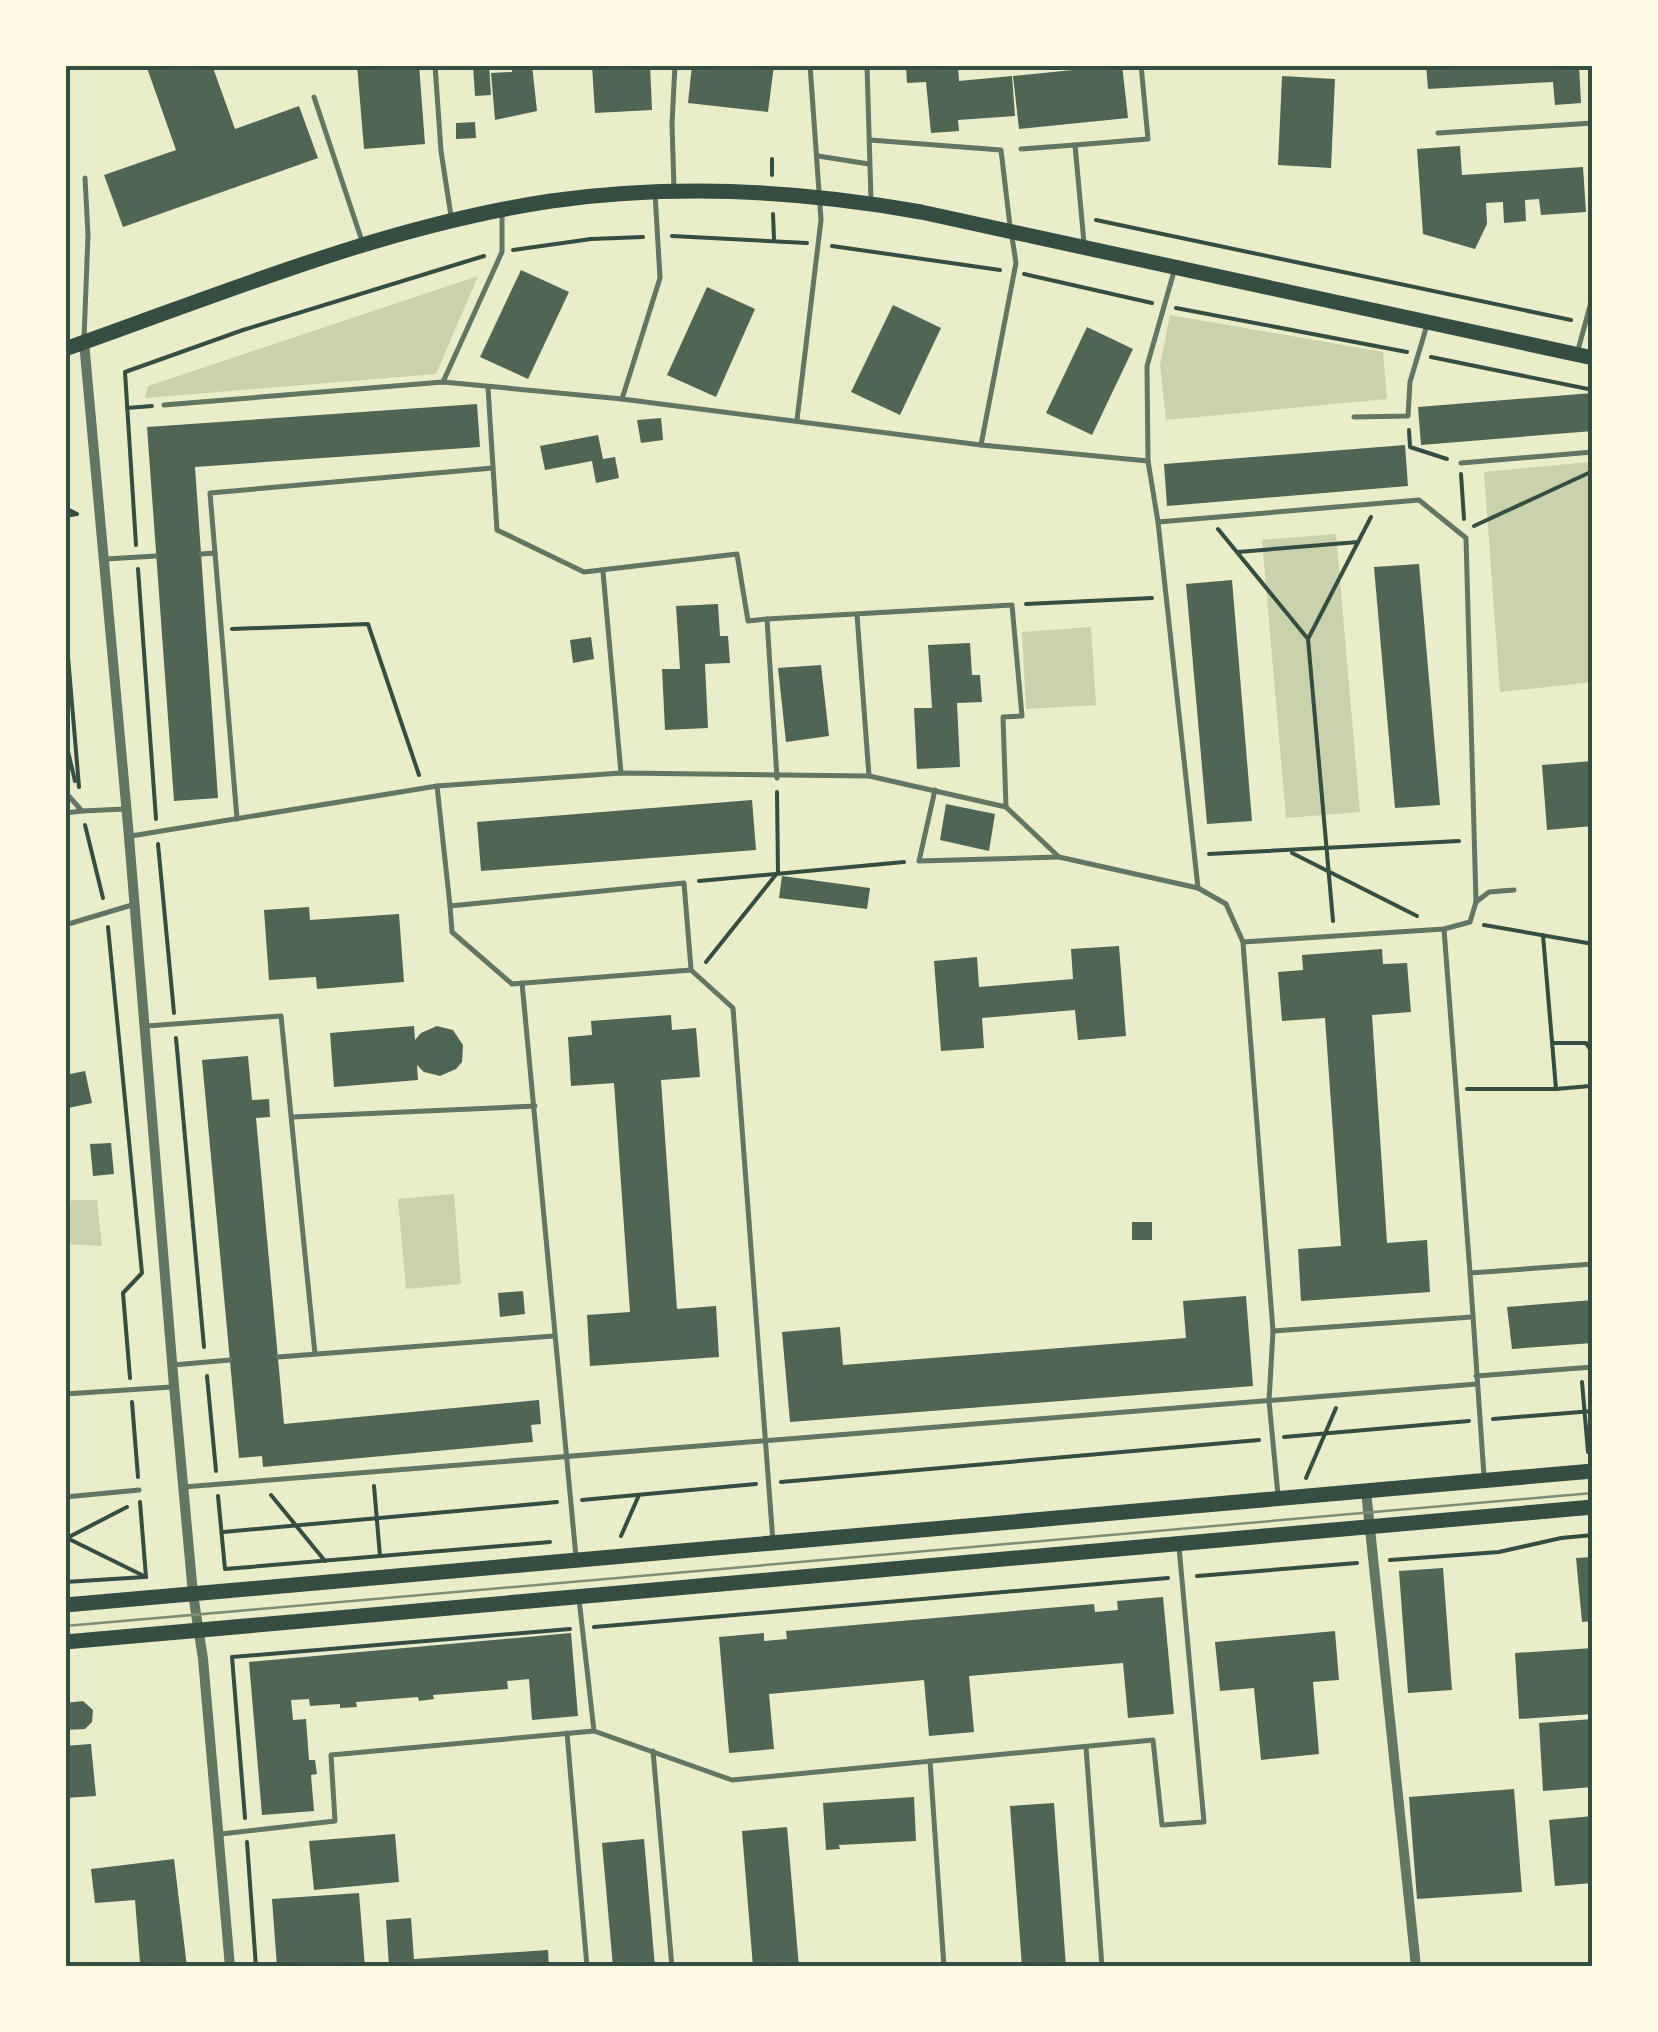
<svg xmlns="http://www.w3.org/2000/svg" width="1658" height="2032" font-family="'Roboto Condensed',sans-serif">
<rect width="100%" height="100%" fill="#e9edc9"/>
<g fill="#cad2ad">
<path d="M478,276L436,374L145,398L148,386Z"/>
<path d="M1170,315L1383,352L1387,399L1166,420L1160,365Z"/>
<path d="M1589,462L1593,476V682L1500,692L1484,472Z"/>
<path d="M1336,534L1360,812L1286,818L1262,540Z"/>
<path d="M1091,627L1096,705L1026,709L1022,632Z"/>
<path d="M454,1194L461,1284L406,1289L398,1199Z"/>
<path d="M71,1200H97L102,1246L65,1244Z"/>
</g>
<g fill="#4f6655">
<path d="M146,65H212L235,129L299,106L318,158L123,227L104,175L176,150Z"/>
<path d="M357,65H419L425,144L364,149Z"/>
<path d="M473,65H489L491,95L475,96Z"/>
<path d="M532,65L537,111L495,120L491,73L512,72V66Z"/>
<path d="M592,65H650L652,110L595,113Z"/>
<path d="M692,65H774L768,112L688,103Z"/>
<path d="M906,65H958L959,81L1012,76L1015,116L958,120L959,131L931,133L926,82L907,83Z"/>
<path d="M1122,65L1128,118L1019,129L1013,76Z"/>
<path d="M1426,65H1579L1581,103L1555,105L1553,82L1428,89Z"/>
<path d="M1282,76L1335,79L1331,168L1278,165Z"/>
<path d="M475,122L476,138L456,139V123Z"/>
<path d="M1460,146L1462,175L1583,167L1586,212L1541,215L1539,199L1525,200L1526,221L1504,223L1503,202L1486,203L1487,224L1475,249L1423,234L1417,149Z"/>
<path d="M521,270L569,292L528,379L480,357Z"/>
<path d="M707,287L755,309L716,397L667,375Z"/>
<path d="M893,305L941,328L900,415L851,392Z"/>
<path d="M1087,327L1133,349L1092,435L1046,413Z"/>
<path d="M1593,393V431L1421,445L1418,407Z"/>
<path d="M477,404L480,447L195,467L218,798L174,801L147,427Z"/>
<path d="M661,418L663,440L641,443L637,420Z"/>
<path d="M598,435L603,459L615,457L619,478L596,483L592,461L545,470L540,446Z"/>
<path d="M1405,445L1408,486L1167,506L1164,464Z"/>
<path d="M1419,564L1440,805L1395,808L1374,567Z"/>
<path d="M1232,580L1252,821L1207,824L1186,584Z"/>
<path d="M718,604L720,636H728L730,663L705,664L708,728L665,730L662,669H680L676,606Z"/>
<path d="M591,637L594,659L573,663L570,640Z"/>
<path d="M970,643L972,675H980L982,702L957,703L960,767L917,769L914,708H932L928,645Z"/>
<path d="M821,665L829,736L786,742L778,668Z"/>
<path d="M1593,761V826L1547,830L1542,765Z"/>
<path d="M752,800L756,850L481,871L477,822Z"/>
<path d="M946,804L995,814L989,851L940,840Z"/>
<path d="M782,876L870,888L867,909L779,898Z"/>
<path d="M309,907L310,920L399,914L404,982L317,989L316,977L269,980L264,910Z"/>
<path d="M1119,946L1126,1036L1078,1040L1075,1010L982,1018L984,1048L941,1051L934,961L977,957L979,987L1073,979L1071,949Z"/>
<path d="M1382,949L1383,964L1407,963L1411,1012L1372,1015L1387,1243L1427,1240L1430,1292L1301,1301L1298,1249L1341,1246L1325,1018L1282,1021L1278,972L1303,970L1302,955Z"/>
<path d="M671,1015L672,1030L696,1028L700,1077L661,1080L677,1309L716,1306L719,1357L590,1366L587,1315L630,1312L614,1083L571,1086L568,1037L592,1035L591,1021Z"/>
<path d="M414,1026L415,1040L421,1033L437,1026L453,1030L463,1045L462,1062L456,1069L440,1076L424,1072L417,1065L418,1080L334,1087L330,1033Z"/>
<path d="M248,1056L252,1100L269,1099L270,1117L256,1118L284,1424L539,1400L541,1424L531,1425L533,1442L263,1467L262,1456L239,1458L202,1060Z"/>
<path d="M85,1071L92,1103L68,1108L70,1118L65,1119V1075Z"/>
<path d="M111,1143L114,1174L93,1176L90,1144Z"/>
<rect x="1132" y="1222" width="20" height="18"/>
<path d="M523,1291L525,1314L500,1317L498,1293Z"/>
<path d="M1246,1296L1253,1386L790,1422L782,1332L840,1327L843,1365L1186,1338L1183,1301Z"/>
<path d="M1593,1300V1343L1512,1349L1507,1307Z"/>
<path d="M1593,1557V1621L1582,1622L1576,1558Z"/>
<path d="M1443,1568L1452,1690L1408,1693L1399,1571Z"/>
<path d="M1163,1597L1174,1714L1128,1718L1123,1663L969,1676L974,1732L929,1736L924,1680L769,1694L774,1749L729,1753L719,1637L764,1633V1641L787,1639L786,1631L1094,1604L1095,1612L1118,1610L1117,1601Z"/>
<path d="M1335,1631L1339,1680L1313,1682L1319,1754L1261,1760L1254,1688L1220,1691L1215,1642Z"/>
<path d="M571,1633L578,1716L532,1720L529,1679L507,1681L508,1689L433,1695L434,1699L419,1701L418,1697L356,1702L357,1707L340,1708V1704L310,1706L309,1699L291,1700L293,1720L306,1719L309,1760H315L317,1774L311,1775L314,1811L262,1815L249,1662Z"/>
<path d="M1593,1648V1714L1519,1719L1515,1653Z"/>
<path d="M83,1701L93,1710L92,1722L85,1729L65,1730V1703Z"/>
<path d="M1593,1719V1787L1543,1791L1539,1723Z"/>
<path d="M91,1744L96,1796L65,1798V1746Z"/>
<path d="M1514,1789L1522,1892L1417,1899L1409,1797Z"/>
<path d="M914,1797L916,1841L839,1845L840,1849L826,1850L823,1803Z"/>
<path d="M1054,1803L1066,1967H1022L1010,1806Z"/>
<path d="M1593,1816V1883L1555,1886L1549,1820Z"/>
<path d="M787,1827L799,1967H753L742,1831Z"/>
<path d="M395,1834L399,1882L314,1890L309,1841Z"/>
<path d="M644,1839L655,1967H613L602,1843Z"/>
<path d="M174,1859L187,1967H137L140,1963L135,1900L95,1903L91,1869Z"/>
<path d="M359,1893L365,1967H277L272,1899Z"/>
<path d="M411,1918L414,1959L548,1950L549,1967H389L386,1920Z"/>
</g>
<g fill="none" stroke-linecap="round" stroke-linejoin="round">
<g stroke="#344e41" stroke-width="4">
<path d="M772,159V175"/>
<path d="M773,214L774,239"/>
<path d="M1096,220L1571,320"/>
<path d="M672,236L807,243"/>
<path d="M832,246L1000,270"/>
<path d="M513,250L591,239L643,237"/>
<path d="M1024,274L1152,303"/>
<path d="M1176,308L1407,352"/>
<path d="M1431,357L1593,390"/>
<path d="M127,408L152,406"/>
<path d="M1409,430L1410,447L1447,459"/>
<path d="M1461,474L1464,519"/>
<path d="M65,508L77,514L65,516"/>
<path d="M1474,526L1593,471"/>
<path d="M1218,529L1308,639L1371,517"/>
<path d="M136,545L125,372L243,330L484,256"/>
<path d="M1238,552L1358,542"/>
<path d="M138,569L156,819"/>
<path d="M1026,604L1152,598"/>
<path d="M65,621L79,787"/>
<path d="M232,629L368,624L419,775"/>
<path d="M1308,639L1333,921"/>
<path d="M65,739L75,781"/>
<path d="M85,825L103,898"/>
<path d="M158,844L174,1013"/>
<path d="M1292,853L1417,916"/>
<path d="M1209,854L1459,841"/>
<path d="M699,881L904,862"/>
<path d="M1484,925L1593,944"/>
<path d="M108,927L142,1273L123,1293L130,1378"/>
<path d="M1543,935L1556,1089"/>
<path d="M706,962L778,872L777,792"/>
<path d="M176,1038L204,1347"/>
<path d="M1554,1043H1586L1593,1053"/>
<path d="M1467,1089H1556L1590,1086L1593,1073"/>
<path d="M207,1376L216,1471"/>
<path d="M1582,1382L1588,1452"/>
<path d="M132,1402L138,1477"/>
<path d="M1493,1419L1593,1411"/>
<path d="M1284,1437L1469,1421"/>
<path d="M1306,1478L1336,1408"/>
<path d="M781,1482L1259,1440"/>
<path d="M374,1486L380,1556"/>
<path d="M271,1495L325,1561"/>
<path d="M218,1496L225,1569L550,1542"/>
<path d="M582,1500L756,1484"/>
<path d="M140,1502L146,1577"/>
<path d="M223,1532L557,1502"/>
<path d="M621,1536L639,1495"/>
<path d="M65,1539L127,1507"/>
<path d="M69,1539L146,1577"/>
<path d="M1390,1560L1499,1552L1561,1538L1593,1535"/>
<path d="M1197,1576L1357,1563"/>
<path d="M65,1582L145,1577"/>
<path d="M594,1627L1168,1578"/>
<path d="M245,1818L232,1657L570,1629"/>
<path d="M247,1842L256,1967"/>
</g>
<g stroke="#617663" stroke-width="5">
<path d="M435,65L441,151L451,216"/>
<path d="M867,65L871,200"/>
<path d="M314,97L362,241"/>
<path d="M1438,133L1593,123"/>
<path d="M870,140L1001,150L1010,226"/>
<path d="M1075,145L1148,139L1141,65"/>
<path d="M1021,149L1075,145L1084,243"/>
<path d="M818,156L869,164"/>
<path d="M674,189L672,124L675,65"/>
<path d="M1175,268L1147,366L1148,461L1158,522L1198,888"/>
<path d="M84,339L88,235L85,178"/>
<path d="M1578,350L1593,295"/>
<path d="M443,382L502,252V213"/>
<path d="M488,388L497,530L584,572L737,554L748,621L767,619"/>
<path d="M622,399L660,278L655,193"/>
<path d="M164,405L443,382L622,399L981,445L1148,461"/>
<path d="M1354,417L1408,416L1410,382L1427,325"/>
<path d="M797,420L821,220L810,65"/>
<path d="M981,445L1016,263L1012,237"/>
<path d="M1461,463L1593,452"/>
<path d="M201,554L215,553"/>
<path d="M106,559L156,556"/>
<path d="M603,572L621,773"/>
<path d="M857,615L869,776"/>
<path d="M777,778L767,619L1012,605L1022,716L1003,717L1006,807"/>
<path d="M437,786L450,906L684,883L691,969"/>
<path d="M935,790L919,861L1059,857"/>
<path d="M65,792L82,811L124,809"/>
<path d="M65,813L82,811"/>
<path d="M237,819L210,493L493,468"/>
<path d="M131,836L437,786L621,773L869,776L1006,807L1059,857L1198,888L1226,904L1243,942L1444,929L1470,922L1476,902L1466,538L1419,500L1158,522"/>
<path d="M1476,902L1489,892L1514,890"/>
<path d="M450,906L452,932L512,984L691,970L733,1008L773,1542"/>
<path d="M65,925L132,905"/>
<path d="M1444,929L1470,1273"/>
<path d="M1243,943L1273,1331L1269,1401L1278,1495"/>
<path d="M522,983L576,1557"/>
<path d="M147,1026L281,1016L315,1354"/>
<path d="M292,1117L535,1106"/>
<path d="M1273,1331L1472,1317"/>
<path d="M278,1357L554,1336"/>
<path d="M173,1365L230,1360"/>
<path d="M1476,1376L1593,1367"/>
<path d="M65,1394L172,1387"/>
<path d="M1484,1476L1470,1273L1593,1264"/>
<path d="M183,1487L1477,1384"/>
<path d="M65,1497L139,1490"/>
<path d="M594,1731L732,1780L1153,1740L1162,1825L1204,1822L1179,1547"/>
<path d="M567,1733L587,1967"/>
<path d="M1086,1747L1102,1967"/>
<path d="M653,1751L672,1967"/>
<path d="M930,1761L944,1967"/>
<path d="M221,1834L335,1821L331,1755L594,1731L579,1599"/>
</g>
<g stroke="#617663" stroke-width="10">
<path d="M84,342L129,837L174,1386L193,1594L203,1659L230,1967"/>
<path d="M1366,1491L1416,1967"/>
</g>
<g stroke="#344e41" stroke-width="15">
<path d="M65,349C224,293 384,226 551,201C674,184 800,190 921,212L1593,358"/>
<path d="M65,1605L1593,1471"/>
<path d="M65,1642L1593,1507"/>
</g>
<path stroke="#7c8e77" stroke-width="2.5" d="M65,1626L1593,1493"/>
</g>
<rect width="1658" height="2032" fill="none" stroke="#fefae0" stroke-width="135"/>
<rect x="68" y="68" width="1522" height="1896" fill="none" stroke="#344e41" stroke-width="4"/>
</svg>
